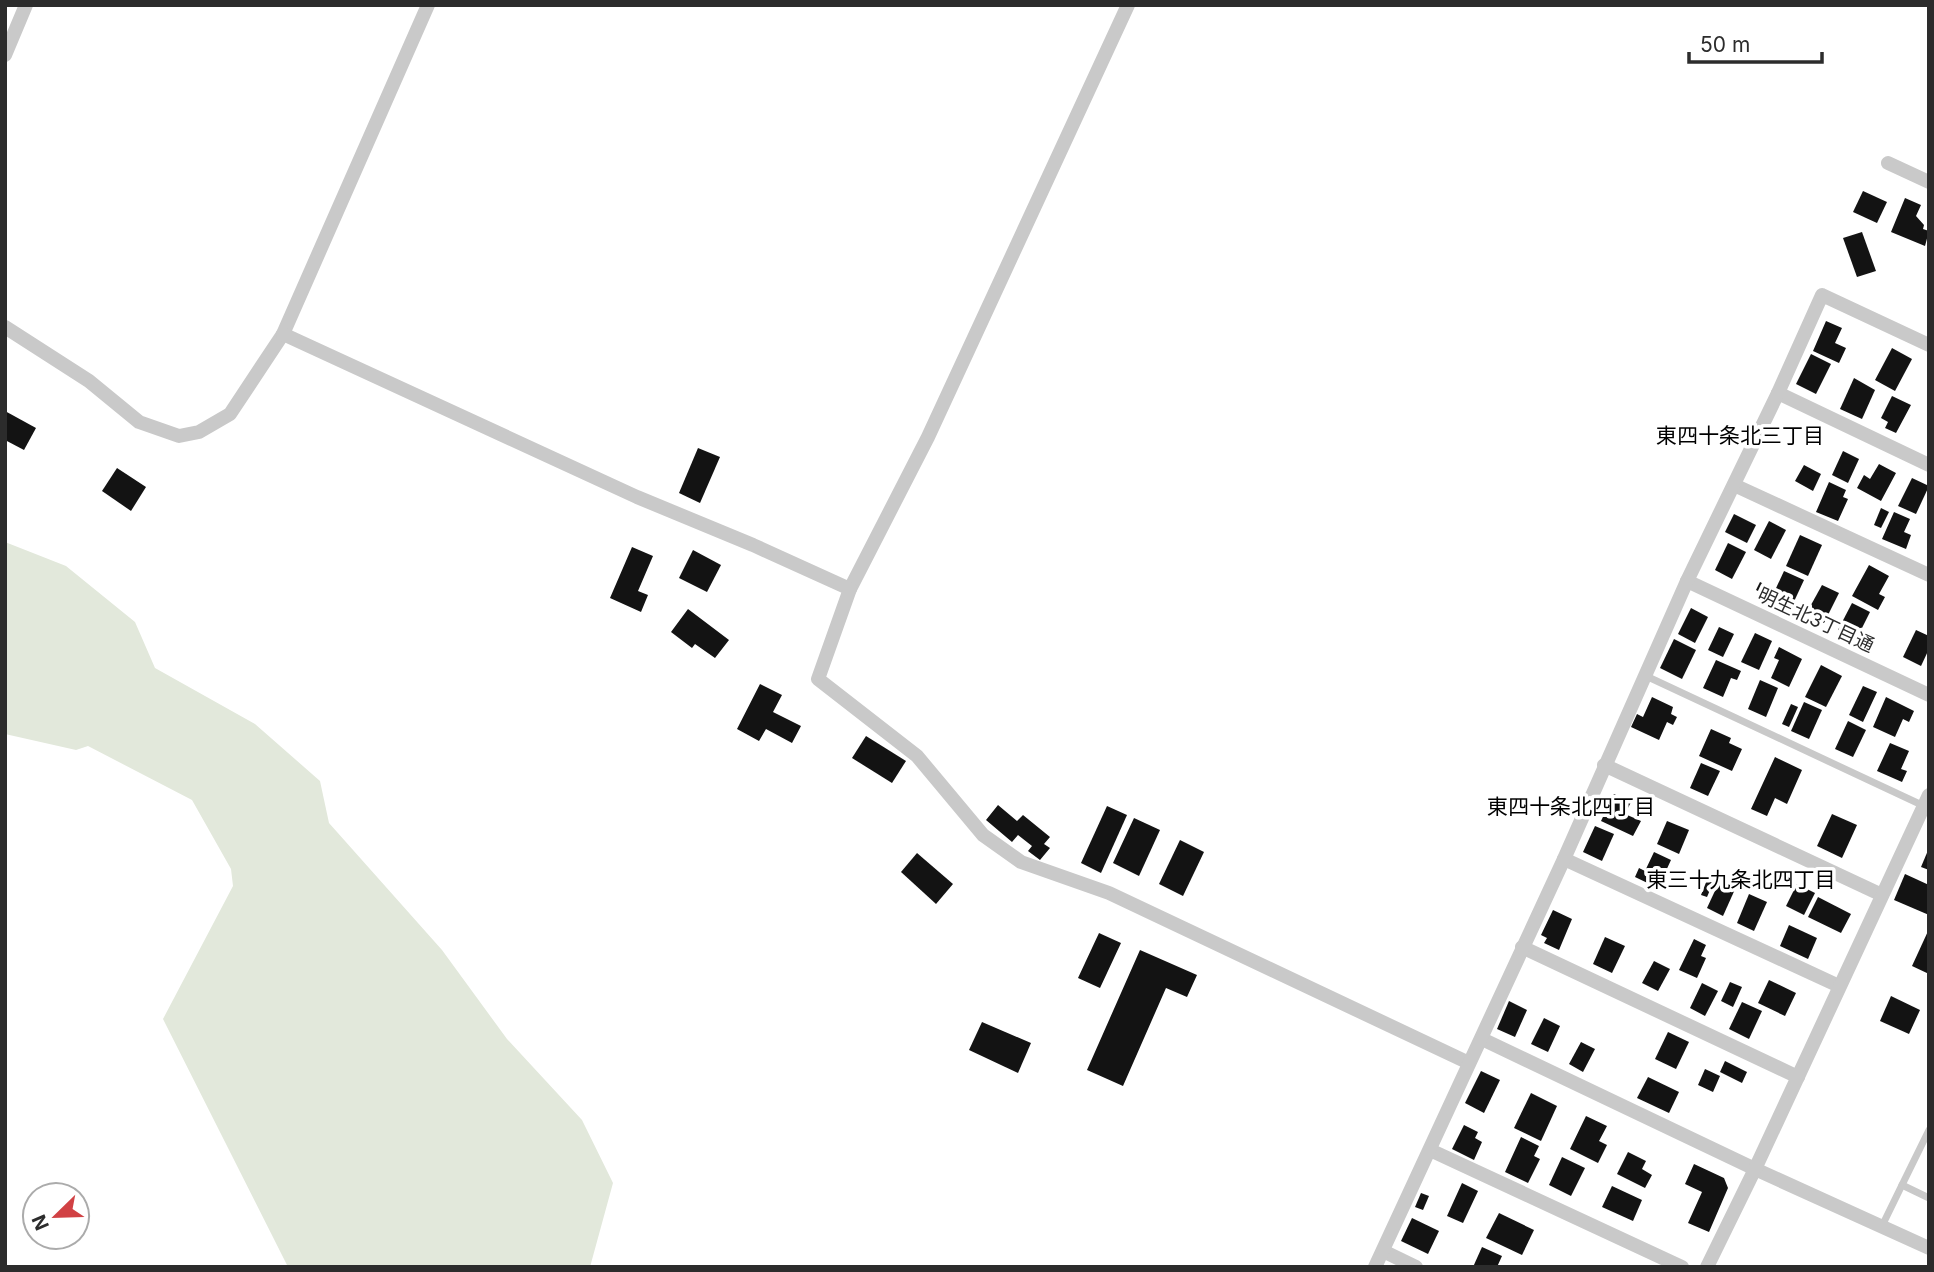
<svg xmlns="http://www.w3.org/2000/svg" width="1934" height="1272" font-family="Inter,'Noto Sans JP',sans-serif">
<rect width="100%" height="100%" fill="#fff"/>
<path fill="#e2e8db" d="M5,542L66,566L135,622L155,668L255,724L320,781L329,823L442,950L507,1039L582,1120L613,1183L590,1267H288L163,1019L233,886L231,869L192,800L88,746L76,750L5,734Z"/>
<g fill="#131313">
<path d="M1863,191L1887,202L1877,223L1853,212Z"/>
<path d="M1905,198L1921,205L1916,216L1924,225L1923,229L1929,231L1925,246L1891,232Z"/>
<path d="M1862,232L1876,271L1857,277L1843,238Z"/>
<path d="M1826,321L1842,328L1835,343L1846,348L1839,363L1813,351Z"/>
<path d="M1892,348L1912,359L1895,391L1875,380Z"/>
<path d="M1811,354L1831,364L1816,394L1796,384Z"/>
<path d="M1854,378L1875,390L1862,419L1840,409Z"/>
<path d="M1892,396L1911,405L1896,433L1885,428L1888,422L1881,418Z"/>
<path d="M5,411L36,428L24,450L5,440Z"/>
<path d="M698,448L720,457L700,503L679,493Z"/>
<path d="M1843,451L1859,459L1848,483L1832,475Z"/>
<path d="M1879,464L1896,473L1881,501L1857,488L1864,475L1870,479Z"/>
<path d="M1804,465L1821,474L1813,491L1795,481Z"/>
<path d="M117,468L146,487L131,511L102,491Z"/>
<path d="M1912,478L1929,486L1916,514L1898,506Z"/>
<path d="M1829,482L1846,490L1843,497L1848,499L1838,521L1816,512Z"/>
<path d="M1881,508L1889,512L1881,528L1874,525Z"/>
<path d="M1894,512L1910,519L1904,532L1911,535L1906,549L1882,539Z"/>
<path d="M1734,514L1756,525L1747,543L1725,532Z"/>
<path d="M1769,521L1786,530L1771,559L1754,550Z"/>
<path d="M1800,535L1822,545L1808,576L1786,566Z"/>
<path d="M1728,543L1746,552L1732,579L1715,570Z"/>
<path d="M632,547L653,556L638,591L648,595L641,612L610,598Z"/>
<path d="M693,550L721,565L707,592L679,578Z"/>
<path d="M1869,565L1889,576L1879,594L1885,597L1878,610L1852,596Z"/>
<path d="M1784,571L1804,580L1791,608L1771,599Z"/>
<path d="M1760,582L1772,588L1768,596L1756,590Z"/>
<path d="M1822,585L1839,593L1824,623L1806,614Z"/>
<path d="M1852,603L1870,612L1856,640L1838,630Z"/>
<path d="M1691,608L1708,617L1695,643L1678,634Z"/>
<path d="M688,609L729,640L715,658L695,644L692,648L671,632Z"/>
<path d="M1719,627L1734,634L1723,657L1708,650Z"/>
<path d="M1916,630L1929,636V649L1921,666L1903,657Z"/>
<path d="M1755,633L1772,641L1759,670L1741,662Z"/>
<path d="M1674,639L1696,650L1682,679L1660,668Z"/>
<path d="M1779,647L1802,659L1789,687L1771,678L1779,660L1774,658Z"/>
<path d="M1716,660L1741,671L1737,680L1731,678L1723,697L1703,688Z"/>
<path d="M1821,665L1842,676L1826,707L1805,697Z"/>
<path d="M1760,680L1778,688L1766,717L1748,709Z"/>
<path d="M760,684L782,695L773,712L801,726L792,743L766,729L759,741L737,729Z"/>
<path d="M1863,686L1877,692L1863,722L1849,715Z"/>
<path d="M1652,697L1673,707L1671,714L1677,717L1673,725L1667,722L1659,740L1631,727L1637,714L1643,717Z"/>
<path d="M1886,697L1914,711L1909,722L1903,719L1895,737L1873,727Z"/>
<path d="M1804,702L1822,710L1809,739L1791,731Z"/>
<path d="M1791,704L1798,707L1789,727L1782,724Z"/>
<path d="M1848,721L1866,730L1853,757L1835,749Z"/>
<path d="M1711,729L1731,738L1729,743L1742,749L1732,771L1699,756Z"/>
<path d="M866,736L906,761L892,783L852,758Z"/>
<path d="M1890,743L1909,751L1901,769L1907,771L1902,782L1877,771Z"/>
<path d="M1775,757L1802,770L1787,804L1775,798L1767,816L1751,809Z"/>
<path d="M1701,763L1720,771L1708,796L1690,788Z"/>
<path d="M1614,794L1631,802L1625,814L1641,821L1633,836L1601,821Z"/>
<path d="M998,805L1017,821L1023,815L1050,837L1044,844L1050,848L1040,860L1028,851L1032,846L1018,835L1012,842L986,820Z"/>
<path d="M1107,806L1127,815L1101,873L1081,863Z"/>
<path d="M1832,814L1857,825L1842,858L1817,846Z"/>
<path d="M1134,818L1160,830L1139,876L1113,863Z"/>
<path d="M1667,821L1689,830L1679,854L1657,844Z"/>
<path d="M1595,826L1614,834L1602,861L1583,852Z"/>
<path d="M1180,840L1204,852L1183,896L1159,884Z"/>
<path d="M1929,848V870L1921,867Z"/>
<path d="M1654,852L1671,860L1658,888L1635,877L1639,868L1645,871Z"/>
<path d="M917,853L953,884L936,904L901,872Z"/>
<path d="M1905,874L1929,885V915L1894,900Z"/>
<path d="M1707,880L1713,883L1707,897L1701,895Z"/>
<path d="M1720,880L1736,887L1723,916L1707,908Z"/>
<path d="M1797,884L1815,893L1804,915L1786,906Z"/>
<path d="M1749,894L1767,902L1754,931L1737,923Z"/>
<path d="M1818,897L1851,914L1841,933L1808,917Z"/>
<path d="M1553,910L1572,919L1559,950L1544,943L1547,938L1541,935Z"/>
<path d="M1789,925L1817,938L1808,959L1780,946Z"/>
<path d="M1929,929V974L1912,966Z"/>
<path d="M1099,933L1121,943L1100,988L1078,978Z"/>
<path d="M1605,937L1625,946L1612,973L1593,964Z"/>
<path d="M1694,939L1706,945L1701,956L1706,958L1697,978L1679,970Z"/>
<path d="M1140,950L1197,975L1187,997L1166,988L1123,1086L1087,1070Z"/>
<path d="M1654,961L1670,969L1658,991L1642,983Z"/>
<path d="M1769,980L1796,993L1785,1016L1758,1003Z"/>
<path d="M1730,982L1742,987L1733,1007L1721,1001Z"/>
<path d="M1702,983L1718,991L1705,1016L1690,1008Z"/>
<path d="M1891,996L1920,1010L1909,1034L1880,1021Z"/>
<path d="M1509,1001L1527,1010L1515,1037L1497,1029Z"/>
<path d="M1742,1002L1762,1011L1749,1039L1729,1029Z"/>
<path d="M1544,1018L1560,1026L1548,1052L1531,1044Z"/>
<path d="M982,1022L1031,1043L1018,1073L969,1050Z"/>
<path d="M1668,1032L1689,1042L1676,1069L1655,1059Z"/>
<path d="M1581,1042L1595,1049L1583,1072L1569,1064Z"/>
<path d="M1725,1061L1747,1072L1742,1083L1720,1072Z"/>
<path d="M1705,1069L1720,1076L1713,1092L1698,1085Z"/>
<path d="M1481,1071L1500,1080L1484,1113L1465,1103Z"/>
<path d="M1648,1077L1679,1092L1669,1113L1637,1098Z"/>
<path d="M1531,1093L1557,1106L1541,1141L1514,1128Z"/>
<path d="M1586,1116L1607,1126L1599,1141L1607,1145L1598,1163L1570,1149Z"/>
<path d="M1464,1125L1478,1132L1475,1138L1482,1142L1474,1160L1452,1149Z"/>
<path d="M1521,1137L1539,1146L1534,1156L1540,1159L1528,1183L1505,1172Z"/>
<path d="M1628,1152L1646,1161L1642,1169L1652,1175L1645,1188L1617,1174Z"/>
<path d="M1562,1157L1585,1168L1571,1196L1549,1185Z"/>
<path d="M1694,1164L1724,1178L1728,1188L1709,1232L1688,1223L1702,1192L1685,1184Z"/>
<path d="M1462,1183L1478,1191L1463,1223L1447,1216Z"/>
<path d="M1612,1186L1642,1200L1633,1221L1602,1207Z"/>
<path d="M1421,1193L1429,1196L1423,1210L1415,1207Z"/>
<path d="M1499,1213L1534,1230L1522,1255L1486,1238Z"/>
<path d="M1412,1218L1439,1231L1428,1254L1401,1241Z"/>
<path d="M1482,1247L1502,1256L1497,1267H1473Z"/>
</g>
<g fill="none" stroke-linecap="round" stroke-linejoin="round">
<g stroke="#c9c9c9" stroke-width="7">
<path d="M1646,676L1924,806"/>
<path d="M1902,1185L1929,1130"/>
<path d="M1882,1226L1902,1185L1929,1198"/>
</g>
<g stroke="#c9c9c9" stroke-width="14">
<path d="M1128,5L928,437L850,589L818,679L917,756L983,835L1021,862L1109,893L1469,1063"/>
<path d="M5,55L26,5"/>
<path d="M1888,163L1929,182"/>
<path d="M5,327L89,381L139,422L179,436L199,432L230,414L283,334L428,5"/>
<path d="M283,334L637,497L753,545L850,589"/>
<path d="M1778,393L1929,465"/>
<path d="M1734,485L1929,575"/>
<path d="M1687,581L1929,695"/>
<path d="M1604,765L1882,895"/>
<path d="M1564,859L1839,986"/>
<path d="M1522,947L1798,1077"/>
<path d="M1482,1039L1755,1169L1929,1248"/>
<path d="M1430,1150L1682,1267"/>
<path d="M1383,1251L1416,1267"/>
<path d="M1375,1267L1564,859L1687,581L1778,393L1822,295L1929,345"/>
<path d="M1707,1267L1755,1169L1929,795"/>
</g>
</g>
<g text-anchor="middle" dominant-baseline="central" stroke-width="7" stroke-linejoin="round" paint-order="stroke">
<g font-size="19" fill="#2c2c2c" stroke="#fff">
<text transform="translate(1816 620) rotate(25)">明生北3丁目通</text>
</g>
<g font-size="21" fill="#000" stroke="#fff">
<text x="1740" y="435">東四十条北三丁目</text>
<text x="1571" y="806">東四十条北四丁目</text>
<text x="1741" y="879">東三十九条北四丁目</text>
</g>
</g>
<rect width="1934" height="1272" fill="none" stroke="#2c2c2c" stroke-width="14"/>
<g transform="translate(56 1216) rotate(247)"><circle r="33" fill="#ffffff" stroke="#ababab" stroke-width="2"/>
<path d="M0-5L12 26L0 18L-12 26Z" fill="#d14144"/>
<text y="-10" font-size="19" font-weight="bold" text-anchor="middle" fill="#2c2c2c">N</text>
</g>
<path d="M1689 52v10h133v-10" fill="none" stroke="#2c2c2c" stroke-width="3.5"/>
<text x="1700" y="52" font-size="21" fill="#2c2c2c" stroke="#ffffff" stroke-width="5" paint-order="stroke">50 m</text>
</svg>
